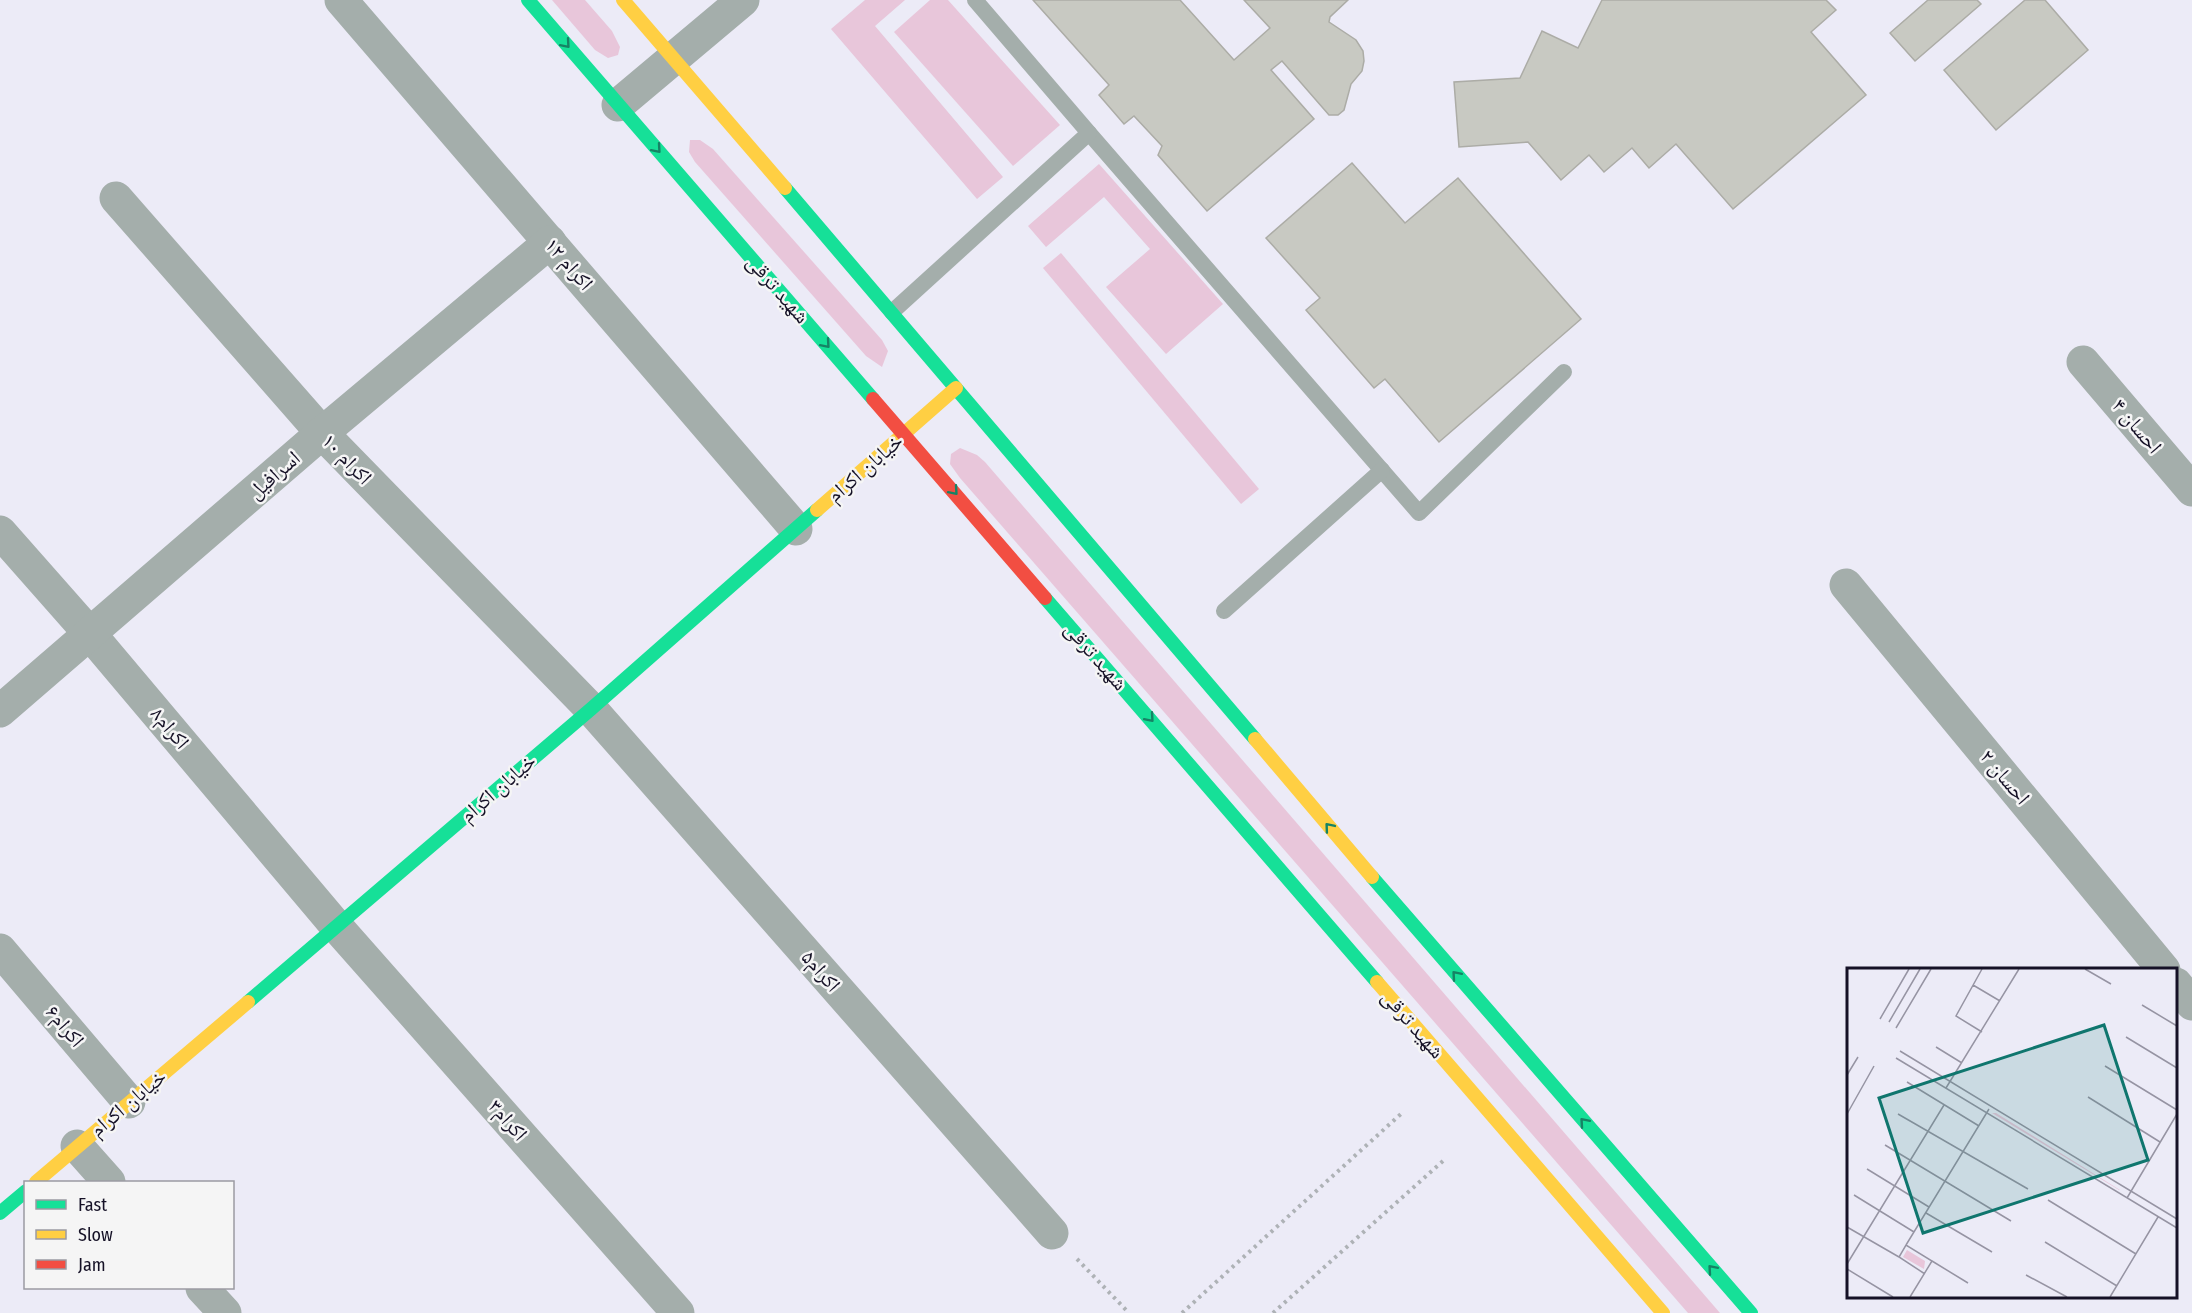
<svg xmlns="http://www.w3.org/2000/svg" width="2192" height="1313" font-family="'Fira Sans Condensed','Noto Naskh Arabic',sans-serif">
<rect width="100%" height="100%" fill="#ecebf7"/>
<g fill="#e8c6da">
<path d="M552,0H585L612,31L620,47L618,55L608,58L595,50Z"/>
<path d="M865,0H905L875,26L1003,177L977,199L831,29Z"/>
<path d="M930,0H948L1060,125L1013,166L894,32Z"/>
<path d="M690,140H700L713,149L882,340L888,351L882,367L866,356L695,162L689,152Z"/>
<path d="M1099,164L1223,304L1166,354L1106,287L1150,249L1104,197L1046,247L1028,226Z"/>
<path d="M1061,253L1259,489L1241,504L1043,268Z"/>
<path d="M960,448L977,455L985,462L1720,1313H1688L960,478L950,464L951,454Z"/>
</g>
<g fill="#c8c9c2" stroke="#acaca6" stroke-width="1.5">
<path d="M1033,0H1180L1234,60L1270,28L1244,0H1348L1330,17L1329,22L1356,40L1363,51L1364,61L1362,71L1351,84L1344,110L1338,115H1329L1282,61L1271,70L1314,119L1207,211L1158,155L1162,146L1134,116L1124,124L1099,95L1109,85Z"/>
<path d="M1602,0H1826L1836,10L1811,32L1866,95L1733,209L1676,144L1649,168L1632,148L1604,172L1589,155L1561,180L1528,142L1459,147L1454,82L1520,78L1542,31L1578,48Z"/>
<path d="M1928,0H1977L1981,4L1915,61L1890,33Z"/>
<path d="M2025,0H2045L2088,50L1996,130L1944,70Z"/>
<path d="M1352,163L1405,223L1458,178L1581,319L1439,442L1385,379L1374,388L1306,310L1320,298L1266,238Z"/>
</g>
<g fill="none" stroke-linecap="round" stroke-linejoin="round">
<g stroke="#aeb2b6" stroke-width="4" stroke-dasharray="3 4.5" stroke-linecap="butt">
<path d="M1077,1259L1129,1313"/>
<path d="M1182,1313L1402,1113"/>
<path d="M1273,1313L1443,1161"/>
</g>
<g stroke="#a4aeab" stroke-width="16">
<path d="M1089,133L1419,513L1564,372"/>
<path d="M892,312L1089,133L975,0"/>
<path d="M1224,611L1382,470"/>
</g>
<g stroke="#a4aeab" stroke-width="33">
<path d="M341,0L796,529"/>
<path d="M618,105L743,0"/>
<path d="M116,198L322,433L591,709L1052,1233"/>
<path d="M2083,362L2192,490"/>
<path d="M0,532L90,634L337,927L678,1313"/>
<path d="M1846,585L2164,970"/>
<path d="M0,711L322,433L550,242"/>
<path d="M0,950L129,1102"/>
<path d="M2176,984L2192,1004"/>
<path d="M77,1146L109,1182"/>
<path d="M202,1288L225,1313"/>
</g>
<g stroke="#16e098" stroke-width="14">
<path d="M528,0L873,399"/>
<path d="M785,188L1255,739"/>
<path d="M1045,598L1377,982"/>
<path d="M1372,877L1751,1313"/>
<path d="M248,1002L591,709L817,510"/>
<path d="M0,1213L26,1191"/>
</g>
<g stroke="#ffcf43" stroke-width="14">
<path d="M623,0L785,188"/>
<path d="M817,510L956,388"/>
<path d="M1255,739L1372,877"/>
<path d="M1377,982L1663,1313"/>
<path d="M36,1182L248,1002"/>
</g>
<path stroke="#f24e42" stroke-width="14" d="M873,399L1045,598"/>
</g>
<defs><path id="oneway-chevron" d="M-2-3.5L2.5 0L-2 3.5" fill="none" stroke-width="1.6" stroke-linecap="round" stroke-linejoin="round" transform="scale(1.5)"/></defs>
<g stroke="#168365">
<use href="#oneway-chevron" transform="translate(566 44) rotate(49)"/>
<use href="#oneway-chevron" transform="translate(657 149) rotate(49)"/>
<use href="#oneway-chevron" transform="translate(826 344) rotate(49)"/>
<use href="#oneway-chevron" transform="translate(954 491) rotate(49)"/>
<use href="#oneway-chevron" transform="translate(1150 718) rotate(49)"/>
<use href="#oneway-chevron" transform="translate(1329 827) rotate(-130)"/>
<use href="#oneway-chevron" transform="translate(1456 975) rotate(-131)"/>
<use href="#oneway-chevron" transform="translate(1584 1122) rotate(-131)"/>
<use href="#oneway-chevron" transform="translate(1712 1269) rotate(-131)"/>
</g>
<g text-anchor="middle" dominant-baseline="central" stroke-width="5" stroke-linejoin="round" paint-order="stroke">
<g font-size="21" fill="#151126" stroke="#f5f5f5">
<text transform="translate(569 264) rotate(49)">اکرام ۱۲</text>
<text transform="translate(778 289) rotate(49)">شهید ترقی</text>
<text transform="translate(2137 426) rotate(50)">احسان ۴</text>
<text transform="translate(347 459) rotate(46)">اکرام ۱۰</text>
<text transform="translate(865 468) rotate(-41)">خیابان اکرام</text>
<text transform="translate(274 475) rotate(-41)">اسرافیل</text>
<text transform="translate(1096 656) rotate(49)">شهید ترقی</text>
<text transform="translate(170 728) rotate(50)">اکرام۸</text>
<text transform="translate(2005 777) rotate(50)">احسان ۲</text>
<text transform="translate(498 788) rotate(-41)">خیابان اکرام</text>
<text transform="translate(821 971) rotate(49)">اکرام۵</text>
<text transform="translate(1413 1024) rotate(49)">شهید ترقی</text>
<text transform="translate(65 1026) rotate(50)">اکرام۶</text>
<text transform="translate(128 1103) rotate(-40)">خیابان اکرام</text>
<text transform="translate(508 1120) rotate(49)">اکرام۳</text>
</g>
</g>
<g transform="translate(1847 968)">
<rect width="330" height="330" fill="#ecebf7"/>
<path d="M145,145H149L273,222H272ZM60,282L78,293L77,301L56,289Z" fill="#e8c6da"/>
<path fill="none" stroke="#9694a3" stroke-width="1.5" d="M238,1L264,16M126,17L153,33M295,37L330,58M33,51L62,1M42,54L73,1M49,60L84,1M135,64L109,48L135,1M279,69L330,100M89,79L115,95M53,83L330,251M49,90L330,260M258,98L330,142M0,107L11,89M60,114L132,158M99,120L172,1M241,129L313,174M0,146L27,98M51,146L181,221M38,177L164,253M20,201L82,239M7,227L67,264M280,230L330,146M201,232L289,286M79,245L145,284M0,259L52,289M198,274L270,318M59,277L142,141M85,293L121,315M0,296L97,137M0,301L46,329M179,307L220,329M63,329L85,293L59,277L52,289L78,306M263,329L311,249"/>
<path fill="#0f766e" fill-opacity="0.15" stroke="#0f766e" stroke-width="3" d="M257,57L301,192L76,265L32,130Z"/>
<rect width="330" height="330" fill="none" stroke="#151126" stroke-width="3"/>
</g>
<rect x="24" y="1181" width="210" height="108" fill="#f5f5f5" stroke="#9b9aa2" stroke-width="1.5"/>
<rect x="36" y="1200" width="30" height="9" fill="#16e098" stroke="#9b9aa2" stroke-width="1.5"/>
<text x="78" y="1211" font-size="18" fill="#151126">Fast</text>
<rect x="36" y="1230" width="30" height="9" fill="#ffcf43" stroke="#9b9aa2" stroke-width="1.5"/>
<text x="78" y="1241" font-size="18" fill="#151126">Slow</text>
<rect x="36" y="1260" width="30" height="9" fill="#f24e42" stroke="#9b9aa2" stroke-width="1.5"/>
<text x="78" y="1271" font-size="18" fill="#151126">Jam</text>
</svg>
